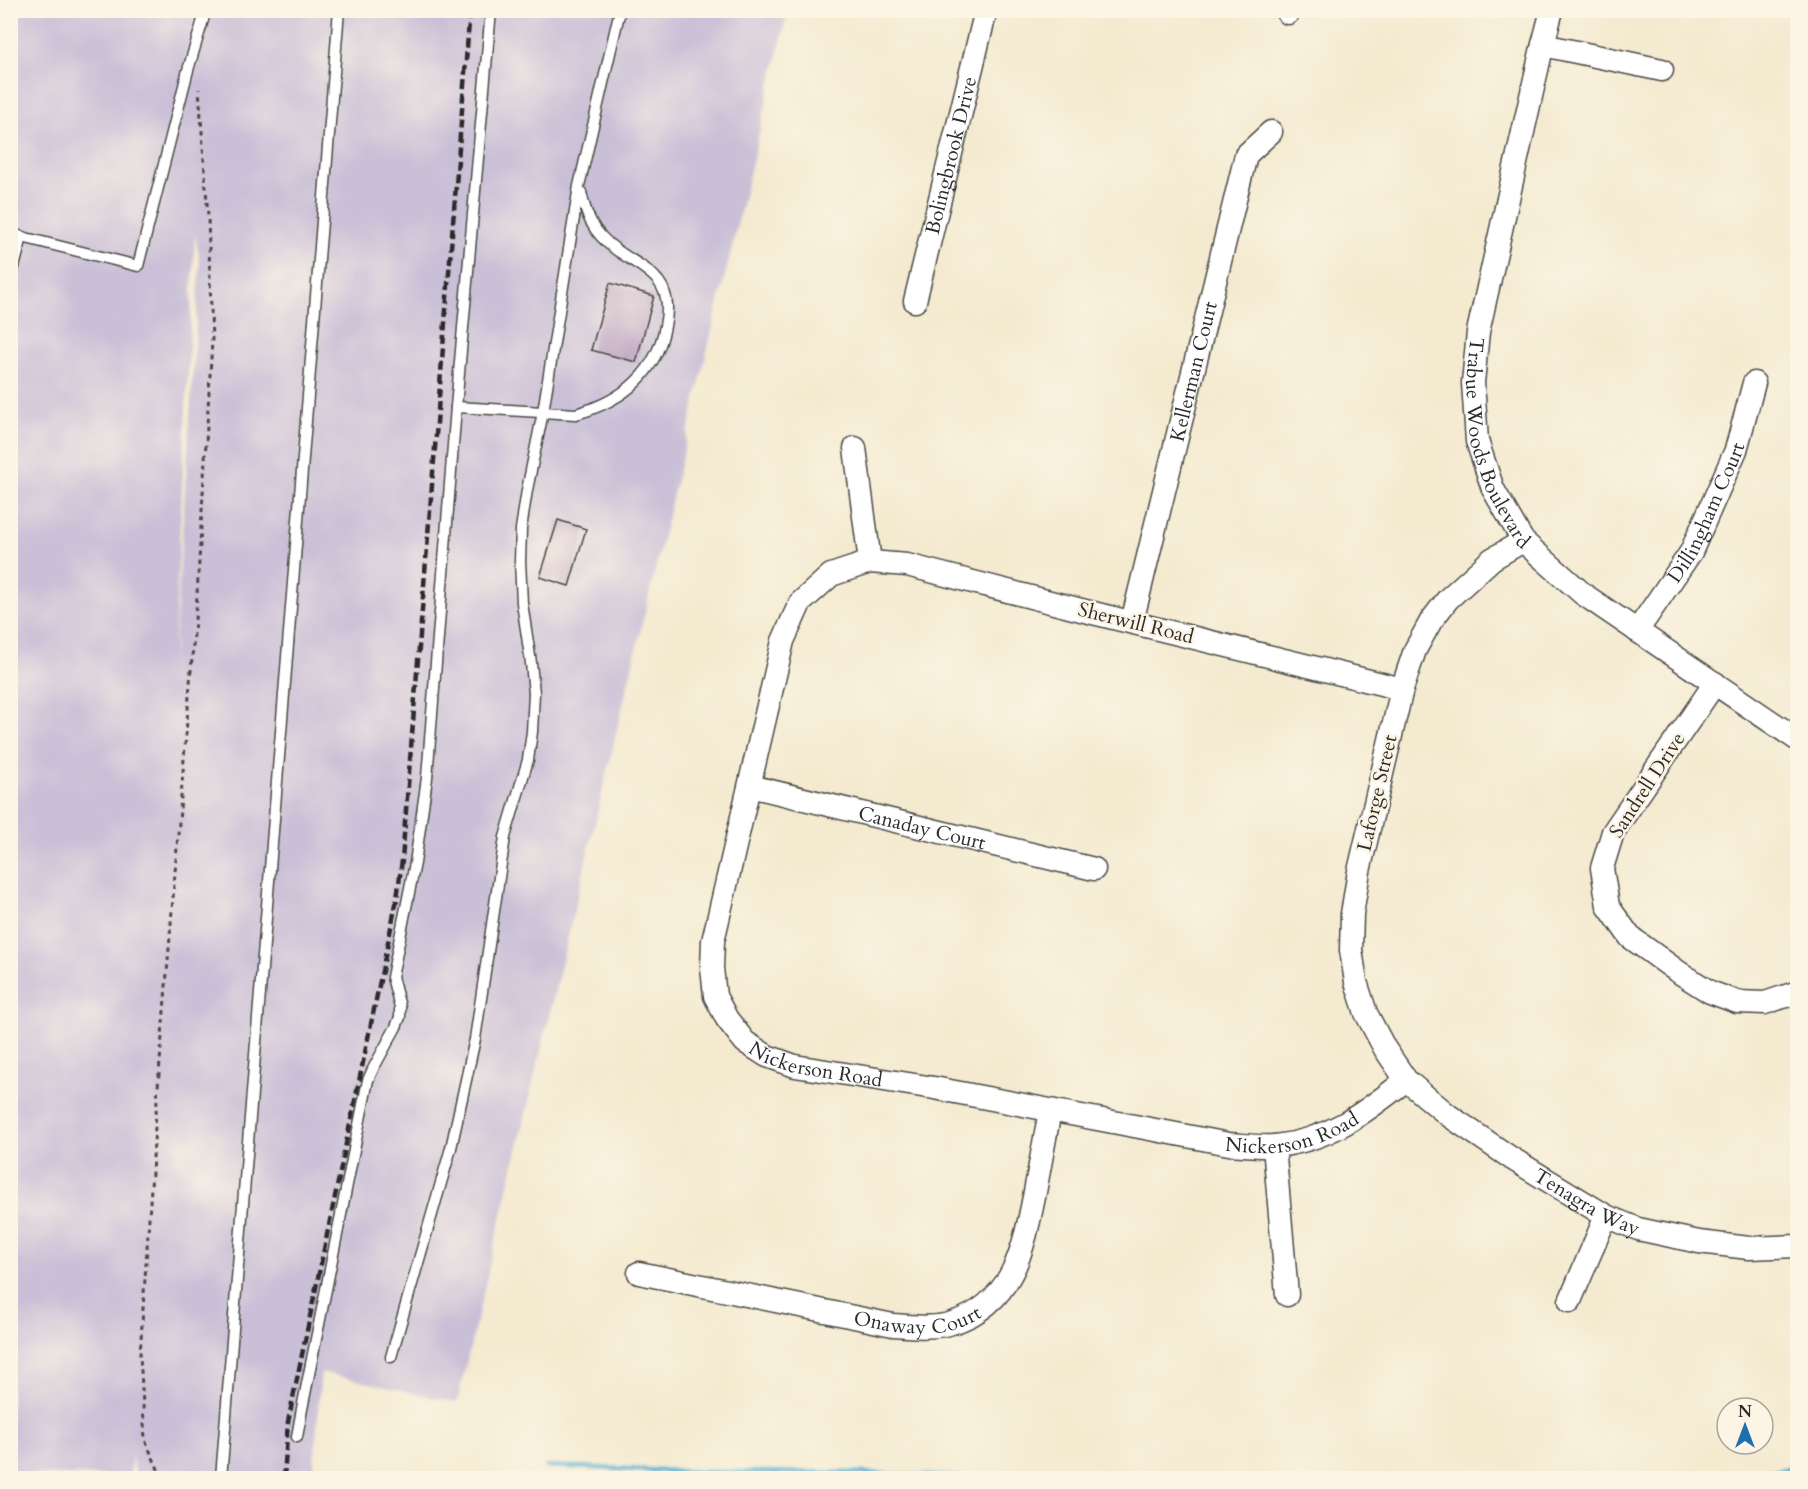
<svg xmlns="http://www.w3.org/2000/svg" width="1808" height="1489" font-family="Cardo,serif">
<rect width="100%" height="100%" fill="#fcf5e5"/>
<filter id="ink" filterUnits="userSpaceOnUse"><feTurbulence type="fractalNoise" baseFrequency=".0167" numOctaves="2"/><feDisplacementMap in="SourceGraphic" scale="12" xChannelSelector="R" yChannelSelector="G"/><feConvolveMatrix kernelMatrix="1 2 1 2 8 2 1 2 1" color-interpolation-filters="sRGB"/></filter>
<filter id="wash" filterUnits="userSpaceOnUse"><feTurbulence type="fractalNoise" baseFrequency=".008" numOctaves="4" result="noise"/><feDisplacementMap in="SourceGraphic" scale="24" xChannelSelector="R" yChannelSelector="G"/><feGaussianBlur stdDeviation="1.35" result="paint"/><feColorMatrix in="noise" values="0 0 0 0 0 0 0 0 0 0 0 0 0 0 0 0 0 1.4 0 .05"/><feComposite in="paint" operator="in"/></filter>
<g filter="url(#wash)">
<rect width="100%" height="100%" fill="#f4ead0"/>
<path fill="#c9bfd7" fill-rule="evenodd" d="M11,11H788L457,1403L321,1372L313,1478H136L132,1456L130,1476L11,1474ZM195,233L200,265L172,685V684Z"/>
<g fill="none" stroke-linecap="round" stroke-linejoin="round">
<g stroke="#51accf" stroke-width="5">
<path d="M546,1466L695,1472L855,1473L971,1478"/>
<path d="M1718,1478L1798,1468"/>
</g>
</g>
<g id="blocks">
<g fill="#b69bc0">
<path d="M610,283L654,296L636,362L591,350Z"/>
<path d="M558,520L586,529L569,586L540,577Z"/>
</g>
</g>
</g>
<g filter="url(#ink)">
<use href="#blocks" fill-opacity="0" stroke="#494844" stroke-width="1.5"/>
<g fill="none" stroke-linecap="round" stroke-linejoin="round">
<defs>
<g id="service">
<path d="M10,233L22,237L10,282"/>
<path d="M22,237L138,266L188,70L206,10"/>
<path d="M456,407L576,414C622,401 656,375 665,326C668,311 669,296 659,282C651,271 638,264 627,257C599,240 587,223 581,192"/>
<path d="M391,1357L451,1148L475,1039L505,837L528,760L532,732L534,693L531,663L522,603L520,561L521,529L527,490L543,412L579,186L620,10"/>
<path d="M297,1437L302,1409L368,1080L373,1069L396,1027L400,1017V1007L392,977L415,863L427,778L456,407L491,10"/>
<path d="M221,1478L339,10"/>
</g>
<g id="minor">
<path id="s1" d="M1552,10L1541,52L1478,332L1473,383L1477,441L1493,489L1523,541L1583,594L1798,740"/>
<path d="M1288,13V10"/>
<path d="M1543,45L1662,70"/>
<path id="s2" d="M915,301L986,10"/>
<path d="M855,448L870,562"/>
<path id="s3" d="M1523,541L1492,559L1448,599L1431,621L1415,650L1402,689L1359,871L1352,914L1351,950L1356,982L1366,1013L1385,1049L1406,1080L1448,1115L1511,1158L1606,1216L1638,1229L1699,1242L1749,1248L1798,1246"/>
<path id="s4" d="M1132,622L1246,155L1271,132"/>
<path id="s5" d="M1637,631L1691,552L1736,450L1754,383"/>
<path d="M1715,683L1613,832L1602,868L1608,906L1630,937L1677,971L1710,992L1737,1002L1765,1003L1798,992"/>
<path id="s6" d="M1402,689L1089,612L907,565L870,562L831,575L800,603L783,641L713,941L712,968L715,996L727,1019L745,1042L767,1056L795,1066L934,1088L1229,1144C1244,1145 1260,1147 1275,1146C1328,1141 1366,1112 1406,1080"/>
<path id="s7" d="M750,786L1094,869"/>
<path d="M1274,1146L1287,1295"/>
<path id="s8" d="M639,1273L893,1325C913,1326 934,1329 952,1323C1014,1304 1024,1247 1035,1192C1040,1165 1045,1138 1050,1111"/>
<path d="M1570,1301L1606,1216"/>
</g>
</defs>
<use href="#service" stroke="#494844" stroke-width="13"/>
<use href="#minor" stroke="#494844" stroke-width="25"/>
<path stroke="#494844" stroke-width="3" stroke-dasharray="4.5 4.5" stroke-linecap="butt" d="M162,1478L145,1440L140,1354L156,1112L197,595L212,341L208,217L199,89"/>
<use href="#service" stroke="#fff" stroke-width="10"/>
<use href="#minor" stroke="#fff" stroke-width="22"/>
<path stroke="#2b2b2b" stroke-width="4.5" stroke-dasharray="9 4.5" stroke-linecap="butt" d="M284,1478L288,1422L397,899L402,860L470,10"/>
</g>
</g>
<g text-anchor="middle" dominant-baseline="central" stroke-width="5" stroke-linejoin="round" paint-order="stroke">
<g font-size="20" fill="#2b2b2b" stroke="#fcf5e5">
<text stroke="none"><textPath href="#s2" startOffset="150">Bolingbrook Drive</textPath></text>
<text stroke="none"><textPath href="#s4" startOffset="258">Kellerman Court</textPath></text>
<text stroke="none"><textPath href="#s1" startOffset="446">Trabue Woods Boulevard</textPath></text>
<text stroke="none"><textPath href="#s5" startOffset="138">Dillingham Court</textPath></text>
<text transform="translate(1136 623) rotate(14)">Sherwill Road</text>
<text transform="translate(1647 785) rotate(-57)">Sandrell Drive</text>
<text transform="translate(1377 793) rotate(-77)">Laforge Street</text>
<text stroke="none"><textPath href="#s7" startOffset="177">Canaday Court</textPath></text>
<text stroke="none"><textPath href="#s6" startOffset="1166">Nickerson Road</textPath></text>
<text stroke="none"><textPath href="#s6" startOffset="1652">Nickerson Road</textPath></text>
<text stroke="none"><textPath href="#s3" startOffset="826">Tenagra Way</textPath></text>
<text stroke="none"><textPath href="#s8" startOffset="284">Onaway Court</textPath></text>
</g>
</g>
<rect width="1808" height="1489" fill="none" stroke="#fcf5e5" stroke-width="36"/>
<g transform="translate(1745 1426)"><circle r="28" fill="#fcf5e5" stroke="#a8a49b" stroke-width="1.5"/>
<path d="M0-4.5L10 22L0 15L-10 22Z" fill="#1f6fb2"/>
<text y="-9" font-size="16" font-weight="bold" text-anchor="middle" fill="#2b2b2b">N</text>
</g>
</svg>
